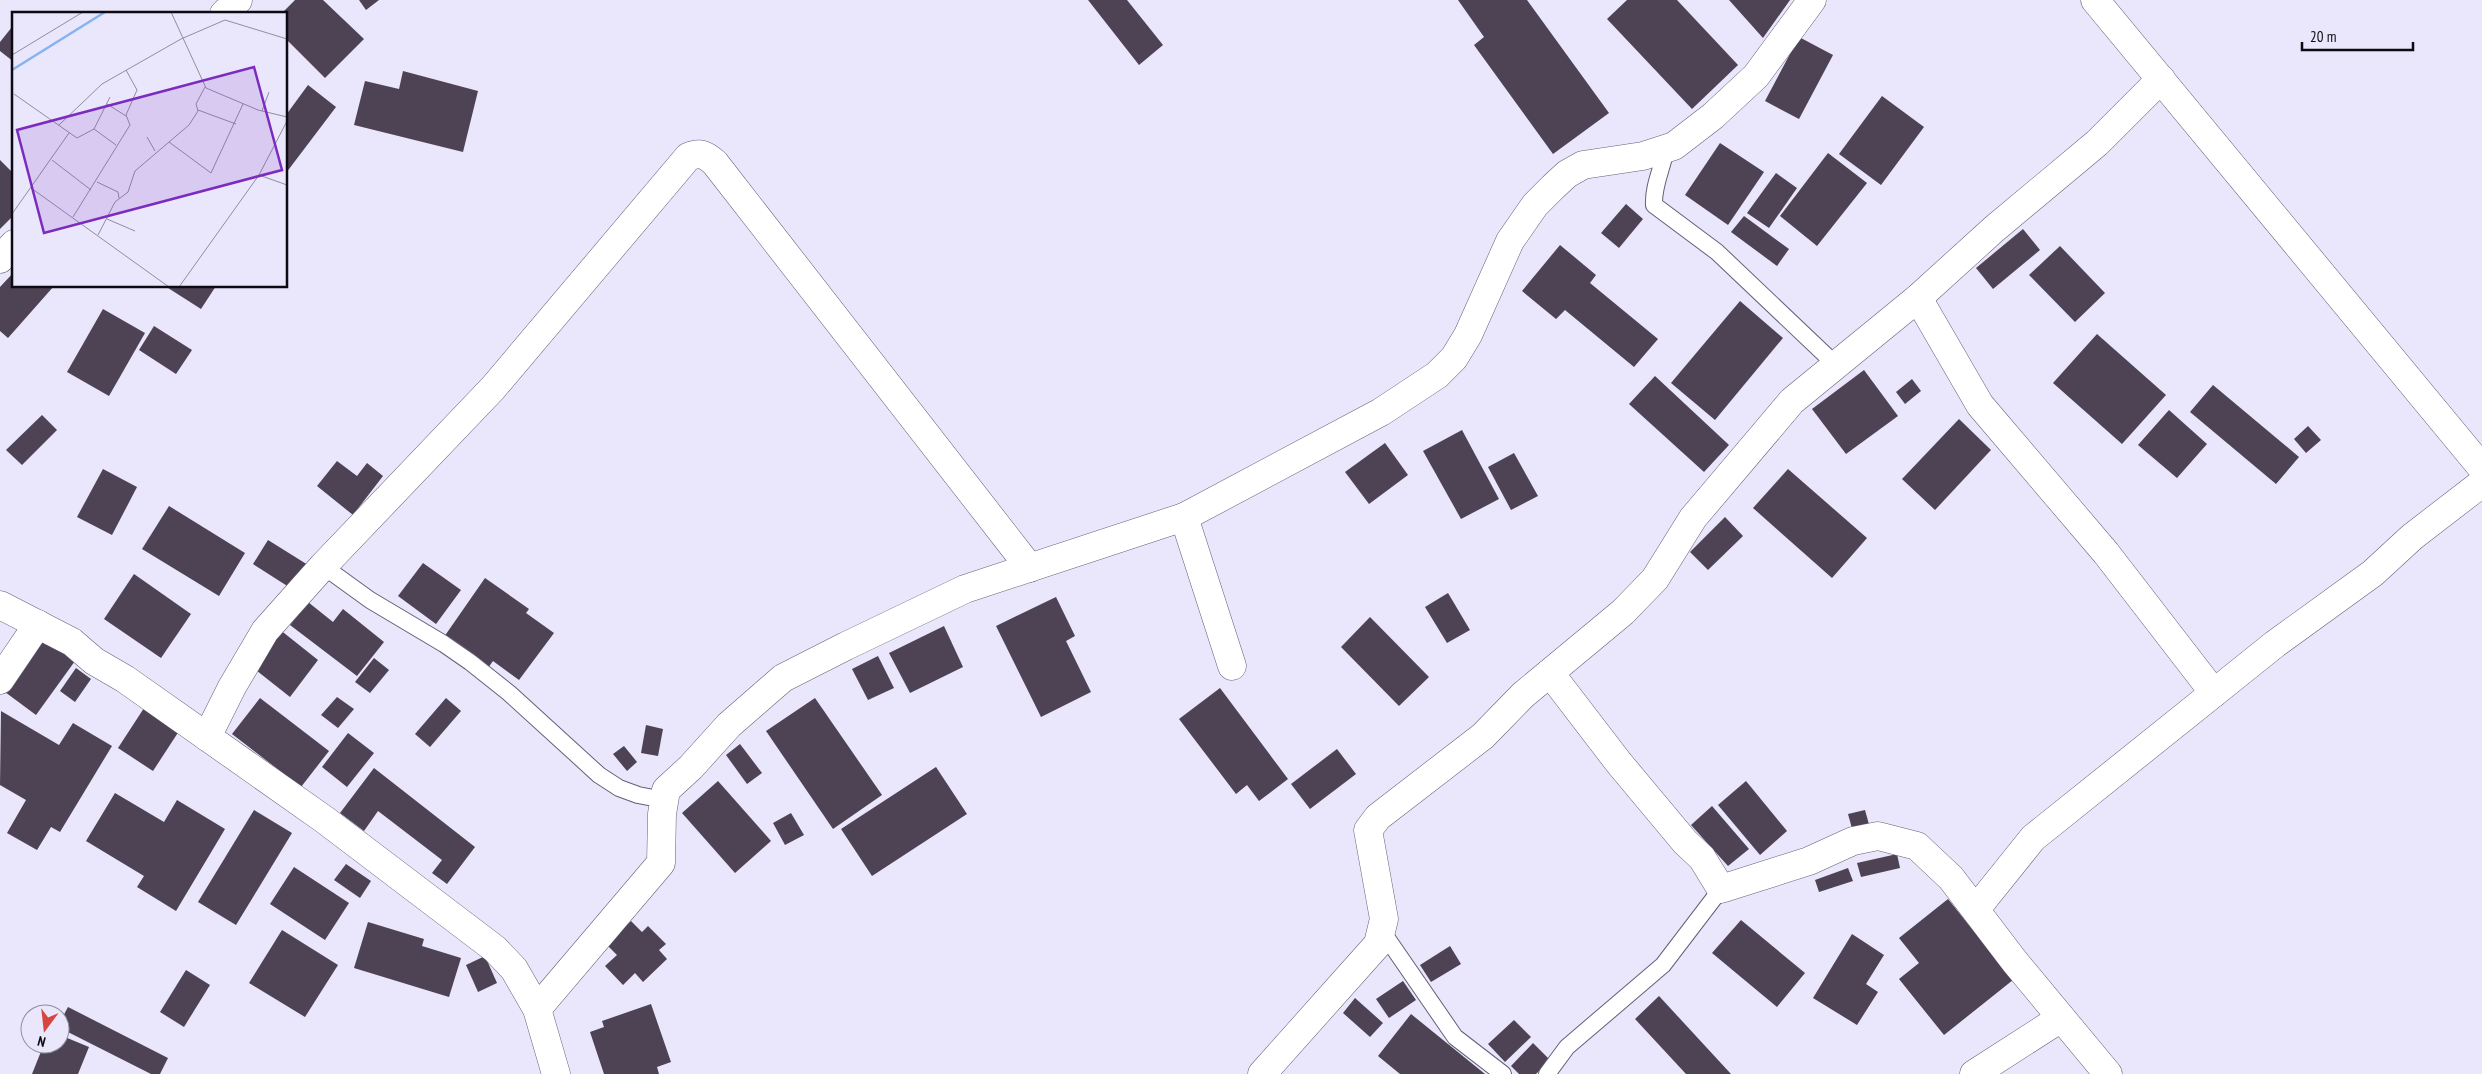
<svg xmlns="http://www.w3.org/2000/svg" width="2482" height="1074" font-family="'PT Sans Narrow',sans-serif">
<rect width="100%" height="100%" fill="#eae6fb"/>
<g fill="#4e4255">
<path d="M295,0H323L364,39L325,78L286,39V14H281Z"/>
<path d="M359,0H379L366,10Z"/>
<path d="M1088,0H1127L1163,45L1139,65Z"/>
<path d="M1458,0H1527L1609,113L1553,154L1474,45L1484,37Z"/>
<path d="M1627,0H1677L1738,65L1692,109L1607,19Z"/>
<path d="M1729,0H1790L1763,38Z"/>
<path d="M12,27L14,29V62L0,51V42Z"/>
<path d="M1799,37L1833,55L1799,119L1765,101Z"/>
<path d="M403,71L478,91L463,152L354,125L365,81L399,89Z"/>
<path d="M308,85L336,107L286,173V115Z"/>
<path d="M1882,96L1924,127L1881,185L1839,154Z"/>
<path d="M1720,143L1764,172L1728,225L1685,195Z"/>
<path d="M1828,153L1867,183L1817,246L1780,216Z"/>
<path d="M0,160L14,174V215L0,229Z"/>
<path d="M1776,173L1797,188L1769,228L1747,213Z"/>
<path d="M1626,204L1643,219L1619,248L1601,233Z"/>
<path d="M1744,216L1789,249L1777,266L1731,232Z"/>
<path d="M2023,229L2040,250L1993,289L1976,268Z"/>
<path d="M1560,245L1596,275L1590,283L1658,339L1634,367L1565,310L1556,319L1522,291Z"/>
<path d="M2060,246L2105,293L2075,322L2029,275Z"/>
<path d="M14,272V286H54L8,338L0,331V287Z"/>
<path d="M165,286H216L201,309Z"/>
<path d="M1740,301L1783,338L1715,420L1671,383Z"/>
<path d="M103,309L145,333L109,396L67,372Z"/>
<path d="M154,326L192,350L176,374L139,350Z"/>
<path d="M2097,334L2166,395L2122,444L2053,383Z"/>
<path d="M1864,370L1898,416L1846,454L1812,409Z"/>
<path d="M1655,376L1729,445L1704,472L1629,404Z"/>
<path d="M1912,379L1921,391L1905,404L1896,392Z"/>
<path d="M2213,385L2299,457L2276,484L2190,412Z"/>
<path d="M2169,410L2207,444L2177,478L2138,445Z"/>
<path d="M42,415L57,430L22,465L6,450Z"/>
<path d="M1959,419L1991,450L1935,510L1902,479Z"/>
<path d="M2308,426L2321,440L2306,453L2294,439Z"/>
<path d="M1462,430L1499,499L1461,519L1423,451Z"/>
<path d="M1385,443L1408,475L1369,504L1345,472Z"/>
<path d="M1514,453L1538,496L1511,510L1488,467Z"/>
<path d="M337,461L357,476L367,463L383,476L353,515L317,486Z"/>
<path d="M103,469L137,487L112,535L77,517Z"/>
<path d="M1788,469L1867,538L1832,578L1753,508Z"/>
<path d="M169,506L245,553L219,596L142,549Z"/>
<path d="M1725,517L1743,536L1708,570L1690,552Z"/>
<path d="M268,540L308,565L292,589L253,564Z"/>
<path d="M423,563L461,590L436,624L398,596Z"/>
<path d="M134,574L191,614L161,658L104,619Z"/>
<path d="M485,578L529,609L526,613L554,633L519,680L493,661L488,668L444,637Z"/>
<path d="M1448,593L1470,630L1447,643L1425,607Z"/>
<path d="M1056,597L1075,636L1066,641L1091,692L1041,717L996,626Z"/>
<path d="M308,602L333,622L343,609L384,642L357,676L290,625Z"/>
<path d="M1370,617L1429,677L1399,706L1341,647Z"/>
<path d="M944,626L963,667L910,693L889,653Z"/>
<path d="M279,629L318,660L290,697L251,666Z"/>
<path d="M44,639L75,661L36,715L5,692Z"/>
<path d="M878,656L894,688L868,700L852,669Z"/>
<path d="M374,658L389,670L370,693L355,682Z"/>
<path d="M76,668L91,679L75,702L60,691Z"/>
<path d="M1220,688L1288,779L1259,801L1247,785L1236,794L1179,719Z"/>
<path d="M337,697L354,709L338,728L321,715Z"/>
<path d="M260,698L329,751L301,787L232,734Z"/>
<path d="M446,698L461,711L430,747L415,734Z"/>
<path d="M815,698L882,795L833,829L766,731Z"/>
<path d="M146,705L181,728L153,771L118,748Z"/>
<path d="M1,711L59,745L73,723L112,746L60,832L51,827L37,850L7,833L26,800L0,785Z"/>
<path d="M646,725L663,729L658,756L641,753Z"/>
<path d="M348,733L374,753L347,787L322,767Z"/>
<path d="M740,744L762,773L747,784L726,755Z"/>
<path d="M624,746L637,762L627,771L613,754Z"/>
<path d="M1337,749L1356,774L1310,809L1291,784Z"/>
<path d="M936,767L967,814L872,876L841,829Z"/>
<path d="M374,768L475,847L447,884L432,873L442,860L378,811L364,831L340,813Z"/>
<path d="M718,781L771,841L735,873L682,813Z"/>
<path d="M1746,781L1787,831L1760,855L1718,805Z"/>
<path d="M115,793L164,822L177,800L225,829L176,911L137,887L144,876L86,841Z"/>
<path d="M1712,806L1749,849L1728,866L1691,825Z"/>
<path d="M254,810L292,833L236,925L198,902Z"/>
<path d="M1865,810L1870,828L1853,832L1848,814Z"/>
<path d="M791,813L804,835L785,845L773,823Z"/>
<path d="M1897,854L1900,868L1861,877L1857,863Z"/>
<path d="M346,864L371,881L360,898L334,880Z"/>
<path d="M294,867L349,903L325,940L270,904Z"/>
<path d="M1848,868L1853,881L1819,892L1815,880Z"/>
<path d="M1948,899L2013,980L1944,1035L1899,979L1919,963L1899,938Z"/>
<path d="M1741,920L1805,973L1777,1007L1712,953Z"/>
<path d="M631,921L642,932L648,926L666,944L659,950L667,959L643,982L635,973L623,985L605,966L617,955L606,944Z"/>
<path d="M368,922L424,939L422,946L461,958L449,997L354,968Z"/>
<path d="M282,930L338,965L305,1017L249,983Z"/>
<path d="M1852,934L1884,955L1866,984L1878,992L1857,1025L1813,998Z"/>
<path d="M1450,946L1461,964L1431,982L1420,965Z"/>
<path d="M485,956L497,983L478,992L466,965Z"/>
<path d="M186,970L210,985L184,1027L160,1012Z"/>
<path d="M1403,981L1416,1000L1389,1018L1376,999Z"/>
<path d="M1659,996L1731,1074H1686L1635,1019Z"/>
<path d="M1355,998L1383,1023L1370,1037L1343,1013Z"/>
<path d="M651,1004L671,1062L657,1067L659,1074H604L590,1032L604,1027L602,1021Z"/>
<path d="M68,1007L168,1058L160,1074H151L60,1028V1022Z"/>
<path d="M1411,1014L1485,1074H1400L1378,1056Z"/>
<path d="M1514,1020L1531,1037L1505,1062L1488,1044Z"/>
<path d="M60,1035L89,1047L78,1074H32L44,1044H60Z"/>
<path d="M1533,1043L1550,1060L1536,1074H1519L1511,1066Z"/>
</g>
<g fill="none" stroke-linecap="round" stroke-linejoin="round">
<defs>
<g id="lane">
<path d="M1666,149C1662,169 1653,186 1654,205L1717,252L1836,365"/>
<path d="M323,566L370,600L444,644L470,662L509,693L599,775L619,788L638,795L664,800"/>
<path d="M1382,931L1455,1037L1503,1074"/>
<path d="M1547,1074L1567,1047L1663,965L1721,889"/>
</g>
<g id="street">
<path d="M2095,0L2482,468"/>
<path d="M1918,298L1980,405L2106,553L2214,693"/>
<path d="M1184,517L1232,666"/>
<path d="M0,605L72,642L94,661L125,679L325,820L495,949L514,969L537,1009L556,1074"/>
<path d="M1550,673L1619,763L1685,842L1702,858L1721,889L1809,861L1853,841L1878,836L1917,846L1951,878L2015,962L2108,1074"/>
<path d="M0,680L38,624"/>
<path d="M207,737L232,687L265,631L323,566L493,388L688,157C700,152 705,154 715,163L1030,568"/>
<path d="M1976,909L2033,838L2275,644L2373,573L2412,537L2482,483"/>
<path d="M537,1009L661,863L662,814L666,790L691,767L729,725L783,678L846,646L965,589L1184,517L1381,412L1437,375L1454,358L1468,335L1510,241L1535,205L1553,187L1567,174L1583,165L1643,156L1674,146L1713,116L1756,76L1812,0"/>
<path d="M1262,1074L1378,944L1384,919L1368,830L1378,817L1483,736L1523,695L1623,612L1655,579L1693,518L1792,401L1918,298L1994,229L2097,143L2161,79"/>
<path d="M1974,1074L2061,1018"/>
</g>
<g id="secondary">
<path d="M224,14L238,0"/>
<path d="M0,259L14,244"/>
</g>
</defs>
<use href="#lane" stroke="#646076" stroke-width="18"/>
<use href="#street" stroke="#646076" stroke-width="29"/>
<use href="#secondary" stroke="#646076" stroke-width="29"/>
<use href="#lane" stroke="#fff" stroke-width="16"/>
<use href="#street" stroke="#fff" stroke-width="28"/>
<use href="#secondary" stroke="#fff" stroke-width="28"/>
</g>
<g transform="translate(12 12)">
<rect width="275" height="275" fill="#eae6fb"/>
<path fill="none" stroke="#86b3f2" stroke-width="2.5" d="M0,58L93,0"/>
<path fill="none" stroke="#918e9e" stroke-width="1" d="M159,0L194,76L246,98L275,105M0,43L71,0M2,82L65,126L82,117L104,133M95,92L114,104M186,98L224,112M250,99L257,80M47,113L90,72L169,27L213,8L275,27M82,117L98,85M135,125L143,139M157,130L199,161L231,92M40,148L79,178M247,163L275,173M85,170L106,180L107,186M19,176L157,275M0,202L57,121M61,205L118,113L114,103L125,78L114,58M95,207L123,219M86,223L103,190L116,180L123,159L177,113L186,99L184,92L193,75M167,275L247,163L275,109"/>
<path fill="#7b2cbf" fill-opacity="0.15" stroke="#7b2cbf" stroke-width="2.5" d="M242,55L270,158L32,221L5,118Z"/>
<rect width="275" height="275" fill="none" stroke="#0c0a12" stroke-width="2.5"/>
</g>
<g transform="translate(45 1029) rotate(195)"><circle r="24" fill="#eae6fb" stroke="#918e9e"/>
<path d="M0-4L9 19L0 12L-9 19Z" fill="#d5463e"/>
<text y="-8" font-size="14" font-weight="bold" text-anchor="middle" fill="#0c0a12">N</text>
</g>
<path d="M2302 42v8h111v-8" fill="none" stroke="#0c0a12" stroke-width="2.5"/>
<text x="2310" y="42" font-size="15" fill="#0c0a12" stroke="#eae6fb" stroke-width="4" paint-order="stroke">20 m</text>
</svg>
